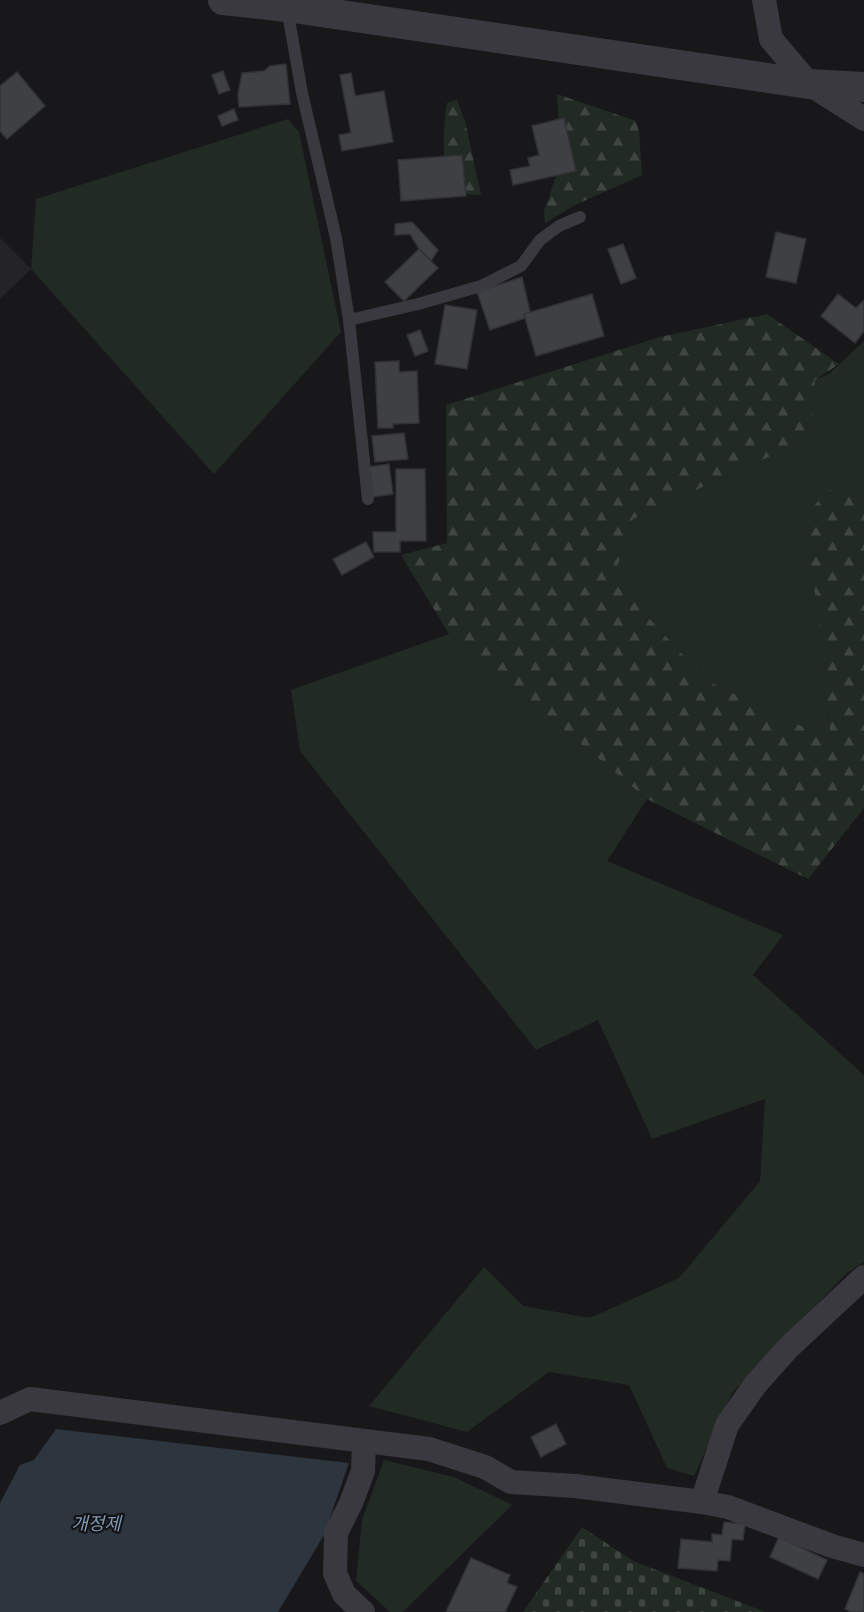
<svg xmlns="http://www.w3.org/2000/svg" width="864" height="1612" font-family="'Golos Text','Noto Sans KR',sans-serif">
<defs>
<pattern id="forest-firs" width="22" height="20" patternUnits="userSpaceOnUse" patternTransform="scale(1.5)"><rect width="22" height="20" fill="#222a24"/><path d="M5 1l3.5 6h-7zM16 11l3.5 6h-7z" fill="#3f4642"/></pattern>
<pattern id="cemetery-stones" width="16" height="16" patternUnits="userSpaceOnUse" patternTransform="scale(1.5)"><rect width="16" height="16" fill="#222a24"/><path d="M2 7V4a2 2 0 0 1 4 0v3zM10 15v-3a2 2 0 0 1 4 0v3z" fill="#3f4642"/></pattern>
</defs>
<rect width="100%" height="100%" fill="#18181a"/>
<path fill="#242427" d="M0,238L31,269L0,299Z"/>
<g fill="#222a24">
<path d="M288,119L299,132L341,332L214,474L31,269L36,199Z"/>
<path d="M864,341V493L829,490L827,706L831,740L706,680L612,579L633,519L809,438L815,380L829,374Z"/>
<path d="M449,634L647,799L607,861L783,935L753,975L864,1075V1262L847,1273L732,1393L694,1476L667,1468L629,1385L549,1372L467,1432L369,1406L484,1267L523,1306L590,1318L679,1278L760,1181L765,1099L652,1139L598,1020L536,1050L300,751L291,690Z"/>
<path d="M384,1460L454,1477L512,1505L403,1612H390L356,1581L362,1520Z"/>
</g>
<g fill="url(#forest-firs)">
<path d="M557,94L636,121L639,132L642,175L575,205L545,223L544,211L561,162Z"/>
<path d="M457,100L465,121L481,195L452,193C442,165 442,133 447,103Z"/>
<path d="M767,314L839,364L815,380L810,438L633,519L613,579L706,680L831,740L827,706V667L804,527C809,512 817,500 829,490L864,493V808L808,879L647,799L449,634L401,555L447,543L446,405L660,337Z"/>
</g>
<path fill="url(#cemetery-stones)" d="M582,1527L633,1561L765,1612H523Z"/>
<path fill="#2d353f" d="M56,1429L349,1463L324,1535L278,1612H0V1503L20,1465L34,1460Z"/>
<g fill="#3f4044" stroke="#323236" stroke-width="1.5">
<path d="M286,64L290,104L239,107L238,94L242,73L264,71L270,66Z"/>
<path d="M223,71L230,90L219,94L212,75Z"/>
<path d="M17,72L45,106L7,139L0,131V86Z"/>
<path d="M351,73L355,96L384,91L393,142L342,151L339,135L351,133L340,75Z"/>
<path d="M234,109L238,120L222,126L218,116Z"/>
<path d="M564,118L576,171L513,185L510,170L530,166L528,158L539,155L532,126Z"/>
<path d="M462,155L466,196L401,201L398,160Z"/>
<path d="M412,222L438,250L431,261L419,249L410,234L395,235V224Z"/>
<path d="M776,232L806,239L796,283L766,277Z"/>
<path d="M623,244L636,278L621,284L608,249Z"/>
<path d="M419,249L438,268L404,301L385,282Z"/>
<path d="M522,277L531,316L490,330L477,292Z"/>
<path d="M592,294L604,336L536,356L524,314Z"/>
<path d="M838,294L856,308L864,300V331L855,343L821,316Z"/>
<path d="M445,305L477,310L467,369L435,364Z"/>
<path d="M420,330L428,351L415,356L407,335Z"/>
<path d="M399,361V372L417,371L419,423L393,424V428H378L375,362Z"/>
<path d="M404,433L408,459L375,462L372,436Z"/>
<path d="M389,464L393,494L373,497L369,467Z"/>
<path d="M396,469H425L426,541H400V552H374L373,532H396Z"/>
<path d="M366,542L374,557L342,575L333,559Z"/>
<path d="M556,1424L566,1444L541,1457L531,1437Z"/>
<path d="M724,1522L745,1524L743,1540L732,1539L730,1561L718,1560L717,1571L678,1568L681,1539L712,1542V1534L722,1535Z"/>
<path d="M779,1537L827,1560L818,1579L770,1557Z"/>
<path d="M471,1558L510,1575L507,1583L517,1587L505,1612H446Z"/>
<path d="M860,1572L864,1574V1612H851L845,1609Z"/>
</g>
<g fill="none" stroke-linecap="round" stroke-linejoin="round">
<g stroke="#39393f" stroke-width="12">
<path d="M287,8L302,93L336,238L349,320L418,304L481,286L521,266L540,240L559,226L580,217"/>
<path d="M349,320L368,499"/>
</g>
<g stroke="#39393f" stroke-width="24">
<path d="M764,0L771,39L809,84L864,119"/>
<path d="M0,1413L30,1399L429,1449L485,1467L511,1482L575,1486L702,1502L728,1507L832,1546L864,1555"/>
<path d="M702,1502L727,1425L755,1385L788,1348L864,1277"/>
<path d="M363,1612L344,1594L335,1573L336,1533L351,1503L363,1471L364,1441"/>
</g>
<path stroke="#39393f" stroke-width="30" d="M223,0L287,7L809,84L864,87"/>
</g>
<g text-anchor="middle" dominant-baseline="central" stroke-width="4.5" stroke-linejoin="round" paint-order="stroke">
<g font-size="18" font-style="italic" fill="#8097b6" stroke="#131315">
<text x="96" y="1523">개정제</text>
</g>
</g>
</svg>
